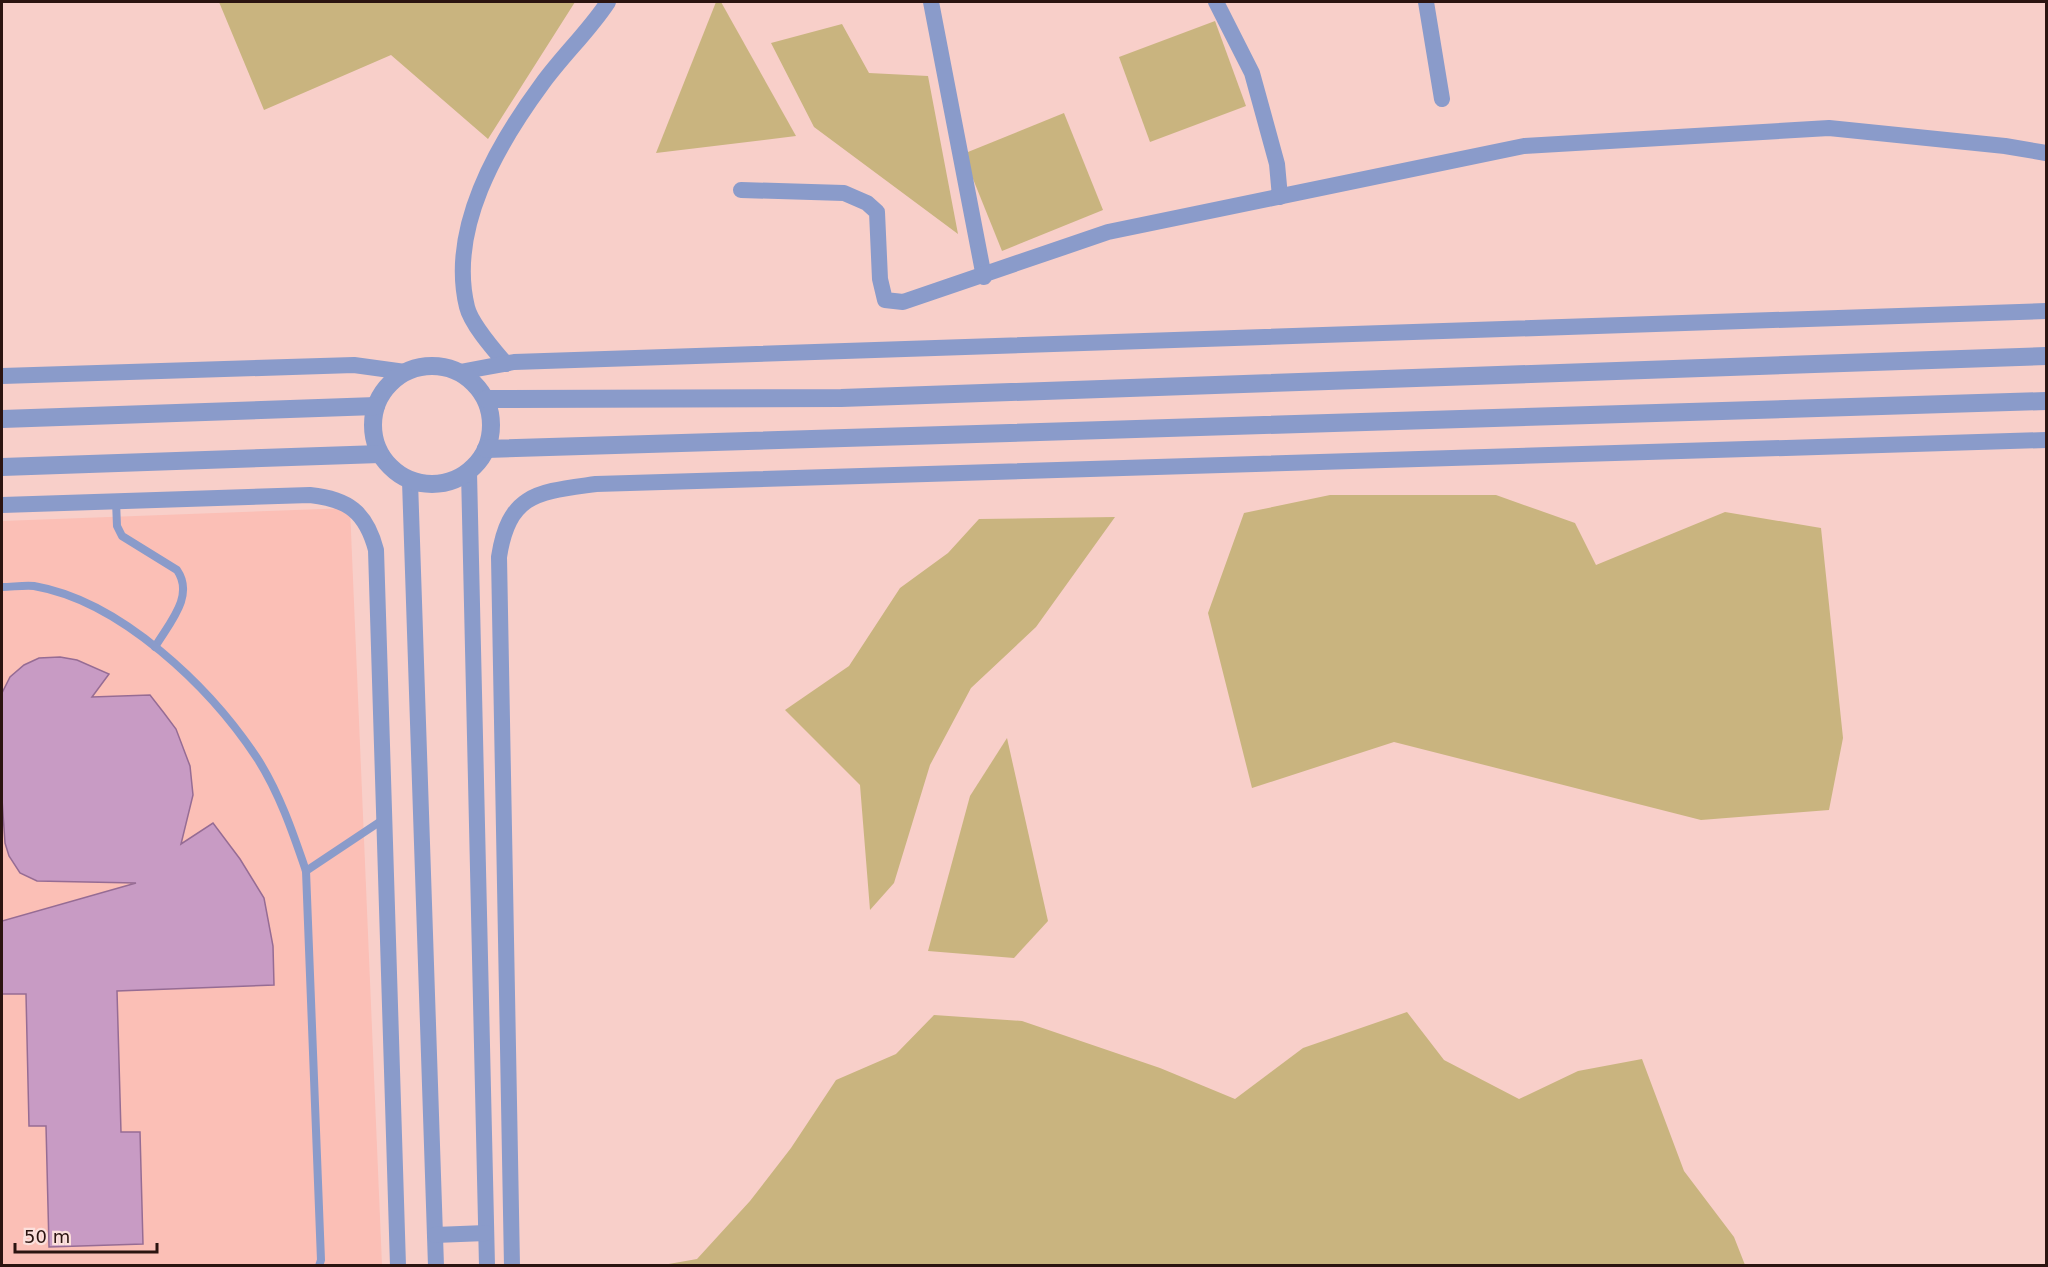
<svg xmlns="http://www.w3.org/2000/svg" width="2048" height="1267" font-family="'DejaVu Sans',sans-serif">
<rect width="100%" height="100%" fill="#f8cfc9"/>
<path fill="#fbbfb6" d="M350,508L382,1265H2V521Z"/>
<g fill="#c9b47f">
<path d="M219,2H575L488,139L391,55L264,110Z"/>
<path d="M716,2H721L796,136L656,153Z"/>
<path d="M1215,21L1246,106L1150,142L1119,57Z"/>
<path d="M842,24L869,73L928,76L958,234L814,127L771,43Z"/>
<path d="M1064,113L1103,210L1002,251L963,154Z"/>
<path d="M1330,495H1496L1575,523L1596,565L1725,512L1821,528L1843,738L1829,810L1701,820L1394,742L1252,788L1208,613L1244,513Z"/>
<path d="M1115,517L1036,627L971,688L930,765L894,883L870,910L860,785L785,710L849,666L900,588L948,553L979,519Z"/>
<path d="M1007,738L1048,921L1014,958L928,951L970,796Z"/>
<path d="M1407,1012L1444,1060L1519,1099L1578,1071L1642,1059L1684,1171L1734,1237L1745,1265H663L697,1259L750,1201L791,1148L836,1080L896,1054L934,1015L1022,1021L1160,1068L1235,1099L1303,1048Z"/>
</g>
<path fill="#c89bc4" stroke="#966c94" stroke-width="1.5" d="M60,657L77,660L109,674L92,697L150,695L164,713L176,729L190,766L193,795L181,844L213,823L240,859L264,898L273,946L274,985L117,991L121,1132H140L143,1244L49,1247L46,1126H29L26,994H2V921L136,883L37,881L20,873L9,856L5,843L2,799V693L10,677L24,665L39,658Z"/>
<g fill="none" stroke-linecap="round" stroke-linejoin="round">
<g stroke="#8a9bca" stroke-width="8">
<path d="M116,501L117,526L122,536L177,570C195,596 169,623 155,647"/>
<path d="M2,587C12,587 24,585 34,586C121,601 210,687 257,758C279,792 293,833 306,871L321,1260L319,1266"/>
<path d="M306,871L384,819"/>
</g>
<g stroke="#8a9bca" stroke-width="16">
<path d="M931,2L984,277"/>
<path d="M1216,2L1252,73L1277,164L1280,197"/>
<path d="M1426,2L1442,99"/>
<path d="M741,190L844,193L867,203L877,212L880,279L885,300L903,302L1108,232L1524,146L1829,128L2005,146L2046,153"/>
<path d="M506,364C494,350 471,324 467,307C448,229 497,145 542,84C563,55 589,31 608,2"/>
<path d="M460,372L514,362L2046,311"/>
<path d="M2,376L354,365L405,372"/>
<path d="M469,472L487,1266"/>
<path d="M410,481L436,1266"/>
<path d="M2,505L310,495C348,499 366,512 376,550L398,1266"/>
<path d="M435,1235L486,1233"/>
<path d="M512,1266L499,557C509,492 539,492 596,484L2046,440"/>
</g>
<g stroke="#8a9bca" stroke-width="18">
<circle cx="432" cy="425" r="59"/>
<path d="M486,399L841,398L2046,356"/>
<path d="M2,419L376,406"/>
<path d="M486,449L2046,401"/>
<path d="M2,467L380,454"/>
</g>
</g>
<rect width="2048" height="1267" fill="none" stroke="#2b1410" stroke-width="6"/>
<path d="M15 1243v9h142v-9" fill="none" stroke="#2b1410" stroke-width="3"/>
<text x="24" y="1243" font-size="18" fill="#2b1410" stroke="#fce0dc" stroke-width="4.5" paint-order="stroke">50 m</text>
</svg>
